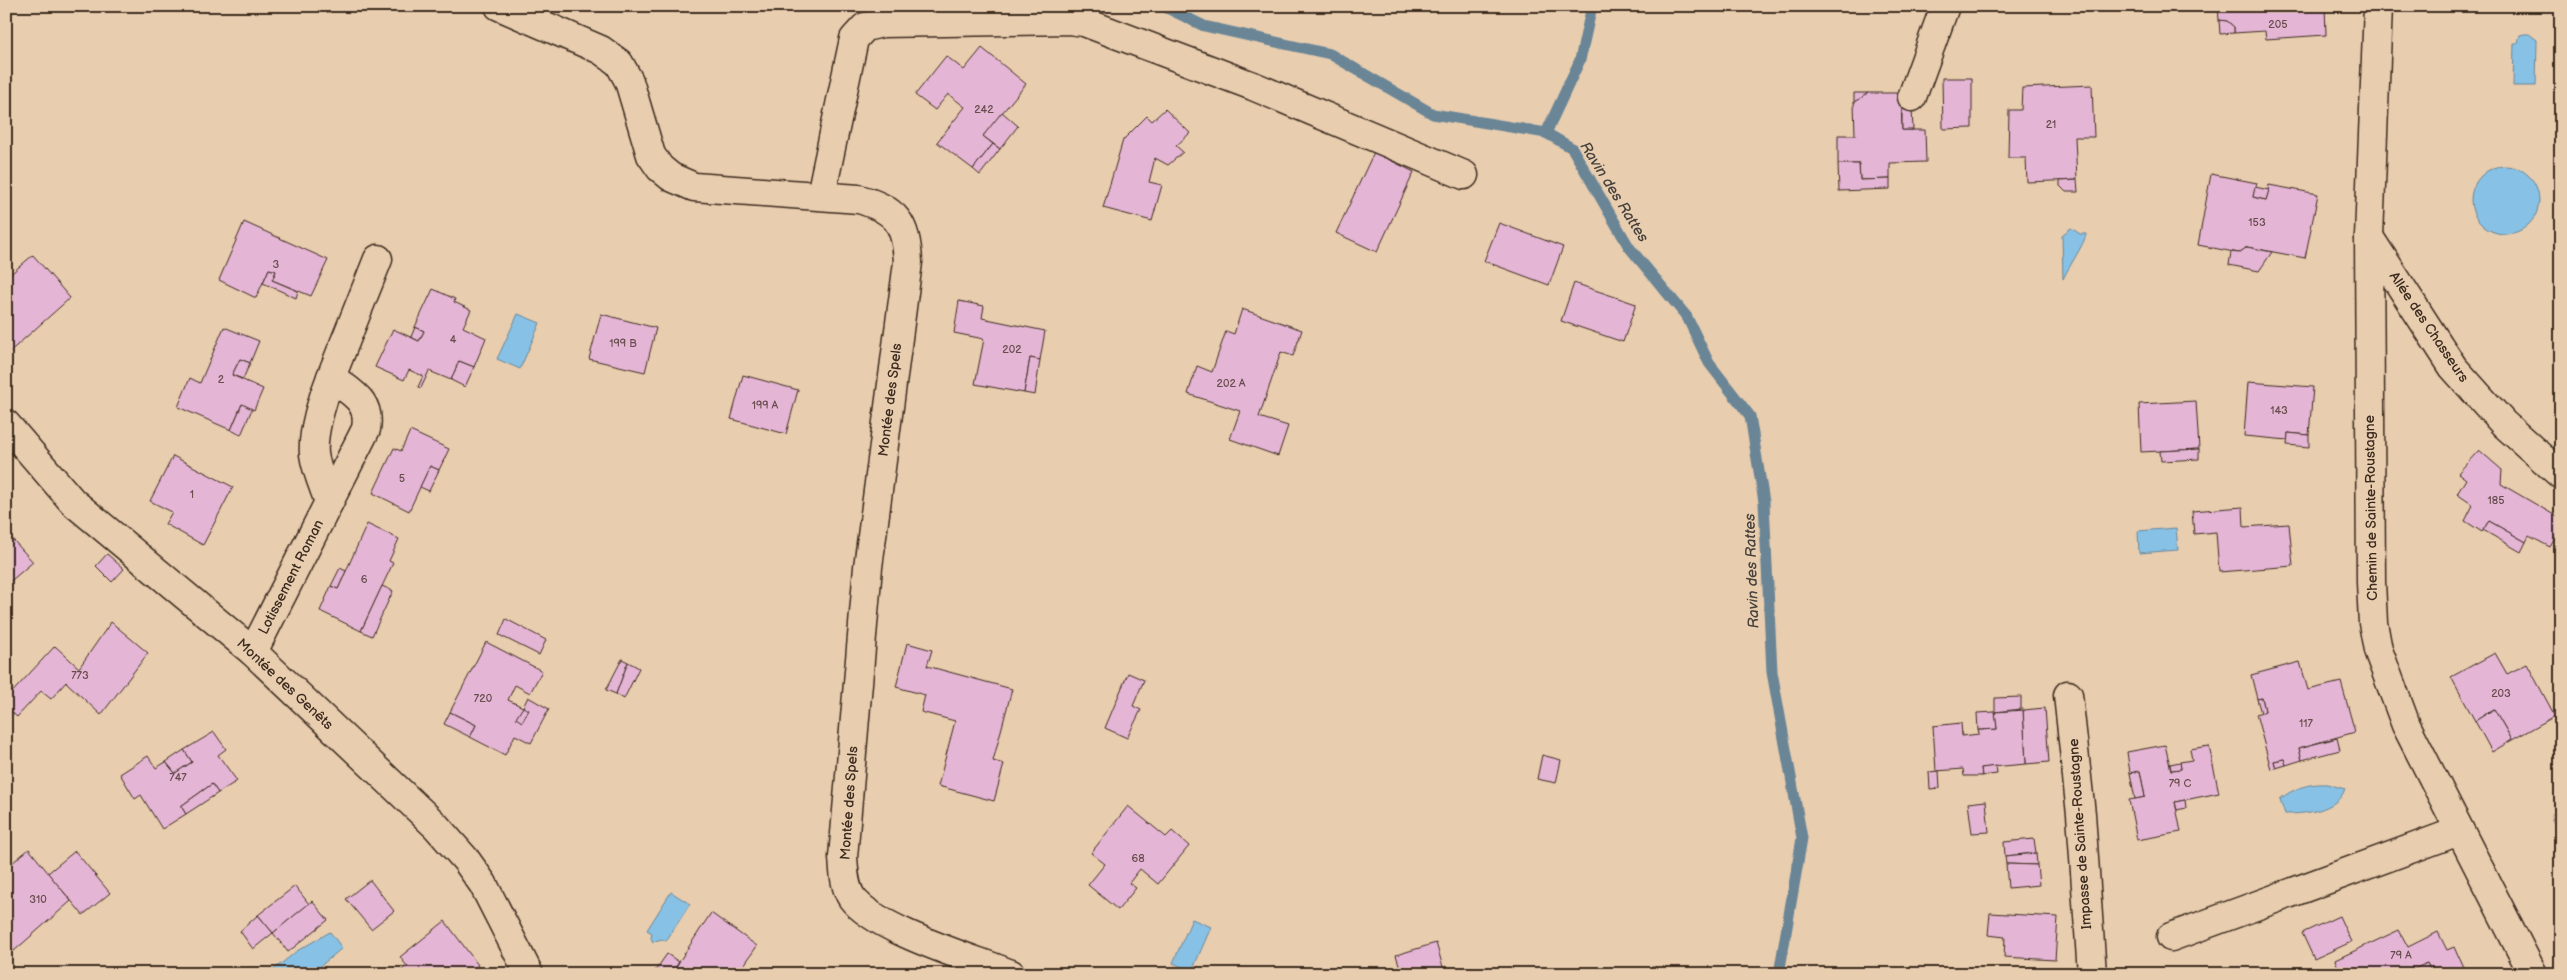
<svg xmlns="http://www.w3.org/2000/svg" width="2567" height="980" font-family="'Balsamiq Sans',sans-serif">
<rect width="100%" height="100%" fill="#e8cdaf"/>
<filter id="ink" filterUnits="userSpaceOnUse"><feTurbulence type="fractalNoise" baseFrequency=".02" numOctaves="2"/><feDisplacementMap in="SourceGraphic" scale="10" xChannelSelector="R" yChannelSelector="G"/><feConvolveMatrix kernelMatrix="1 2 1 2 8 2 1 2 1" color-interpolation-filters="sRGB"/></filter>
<g filter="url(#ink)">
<g fill="#87c2e6" stroke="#698596">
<path d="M2524,34H2529L2537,40L2536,86H2513L2514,43H2518L2520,35Z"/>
<circle cx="2505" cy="200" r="34"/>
<path d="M2071,228L2080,234H2086C2086,241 2067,270 2063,279L2062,235Z"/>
<path d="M518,314L540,323L520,369L497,359Z"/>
<path d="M2176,528L2178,550L2139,553L2138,531Z"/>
<path d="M2327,784L2345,789C2337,811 2305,814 2285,814L2280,799C2294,788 2309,783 2327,784Z"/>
<path d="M671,892L690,904L666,941L661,939L653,942L651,938L652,933L647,930Z"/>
<path d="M1192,919L1211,927L1192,971L1173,963Z"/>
<path d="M330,932L342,948L311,974H274L272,971L297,951Z"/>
</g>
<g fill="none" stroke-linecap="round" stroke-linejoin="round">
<g stroke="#698596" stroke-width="11">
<path d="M1163,6L1204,26L1330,54L1433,114L1546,133L1572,148L1629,247L1687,317L1709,363L1750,416L1764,502L1772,672L1802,838L1779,974"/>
<path d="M1546,133L1580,60L1592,6"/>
</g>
</g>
<g fill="#e5b5d6" stroke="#3b2a1e">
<path d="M2218,6H2325L2326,35L2266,39L2265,31L2234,33V27L2227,21L2219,20Z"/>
<path d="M2219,20L2227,21L2234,27V33L2220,34Z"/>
<path d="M982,48L1026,84L983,136L993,144L973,169L937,142L965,107L948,94L935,110L915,95L946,56L964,70Z"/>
<path d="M1942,78H1972V128L1943,129Z"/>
<path d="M2092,85L2094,137H2075L2077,180L2027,182L2026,158H2008L2009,110H2021L2022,88Z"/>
<path d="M1854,93H1868L1854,103Z"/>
<path d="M1868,93H1901L1902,130H1925L1926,162L1890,163V179L1860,180L1859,164H1838V135H1855L1854,103Z"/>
<path d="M1165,109L1190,133L1176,146L1183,152L1168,165L1155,158L1149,182L1162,185L1152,221L1103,208L1123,140L1147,116L1152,121Z"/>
<path d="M1902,109H1912L1913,130H1902Z"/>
<path d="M1002,112L1018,126L1000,149L983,136Z"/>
<path d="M993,144L1000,149L980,175L973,169Z"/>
<path d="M1374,152L1414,172L1377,252L1336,233Z"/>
<path d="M1838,164H1859L1860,180L1890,179V189L1839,191Z"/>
<path d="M2211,174L2257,183L2253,197L2266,200L2269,185L2318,194L2305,258L2247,247L2239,253L2198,245Z"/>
<path d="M2077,180L2078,192H2066L2060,186V181Z"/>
<path d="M2255,187L2269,190L2266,200L2253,197Z"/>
<path d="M244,222L328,260L311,296L272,280L276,271L269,269L256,298L219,280Z"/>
<path d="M1499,223L1563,247L1549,285L1484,261Z"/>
<path d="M2247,247L2272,252L2259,271L2229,265L2231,252L2239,253Z"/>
<path d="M33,255L70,298L6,355V278Z"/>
<path d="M269,269L276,271L272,280L298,291L296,298L263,283Z"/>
<path d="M1574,283L1636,304L1623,342L1561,321Z"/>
<path d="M433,289L455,299L454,302L471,310L463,327L486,338L474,367L459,361L451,380L429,371L421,388L418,387L423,376L409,370L404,380L375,367L393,329L419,341L424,331L415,327Z"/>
<path d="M959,301L984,306L982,318L1045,331L1040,360L1030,358L1024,393L975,384L984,339L954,333Z"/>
<path d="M1242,309L1302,330L1293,356L1281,352L1259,417L1288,426L1278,456L1230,439L1240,411L1188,394L1197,366L1212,372L1226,331L1234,334Z"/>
<path d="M601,314L656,328L645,372L589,359Z"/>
<path d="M224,327L259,341L250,363L240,359L232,375L263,389L254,410L242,404L231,430L178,407L190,378L200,383Z"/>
<path d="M415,327L424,331L419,341L411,337Z"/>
<path d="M1030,358L1040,360L1035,395L1024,393Z"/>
<path d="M240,359L250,363L243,379L232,375Z"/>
<path d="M459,361L474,367L465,387L451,380Z"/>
<path d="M743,375L798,390L786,434L731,419Z"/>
<path d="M2248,382L2313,387L2309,435L2288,433V440L2244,436Z"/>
<path d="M2196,401L2199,449L2141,452L2139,404Z"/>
<path d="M242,404L252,409L241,435L231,430Z"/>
<path d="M410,431L449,449L439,470L430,466L409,511L373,493L394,448L401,451Z"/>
<path d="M2288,433L2309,435V447L2287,445Z"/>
<path d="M2199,449V459L2161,461L2160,451Z"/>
<path d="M2479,450L2502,470L2501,484L2561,519V528L2550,547L2529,536L2526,542L2489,521L2482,532L2465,521L2473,505L2457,494L2466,479L2458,473Z"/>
<path d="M173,456L233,487L203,545L165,524L172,512L150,501Z"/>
<path d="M430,466L439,470L429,491L420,487Z"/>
<path d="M2243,507L2244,527L2289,524L2293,566L2219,572L2216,532L2194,534L2192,511Z"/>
<path d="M2489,521L2526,542L2521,552L2483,530Z"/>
<path d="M367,524L399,539L389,561L393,563L361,631L320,611L331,586L338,589Z"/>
<path d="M6,532L33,562L6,585Z"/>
<path d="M107,554L124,569L112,582L96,566Z"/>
<path d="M340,568L346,571L338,589L331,586Z"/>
<path d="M382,586L393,591L372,636L361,631Z"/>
<path d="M506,619L546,640L539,655L499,635Z"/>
<path d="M111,622L148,653L101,715L66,682L51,699L41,691L17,717L6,707V699L55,646L79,668Z"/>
<path d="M486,642L542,671L530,693L515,685L508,700L523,707L528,697L549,709L531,743L515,735L505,755L470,737L476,725L450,712Z"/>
<path d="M907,643L932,650L927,666L1012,689L993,761L1004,764L994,801L938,786L955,721L921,712L925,695L896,687Z"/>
<path d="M2495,653L2507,674L2527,664L2555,716L2512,740L2494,709L2475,721L2451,677Z"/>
<path d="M622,659L628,662L616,694L606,690Z"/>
<path d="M628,662L639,668L624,699L616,694Z"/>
<path d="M2300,662L2308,690L2341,682L2355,732L2299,748L2302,760L2286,765L2284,759L2274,761L2276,768L2271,769L2256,714L2265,711L2262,698L2257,699L2251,675Z"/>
<path d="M1128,673L1144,680L1133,706L1141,710L1127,738L1105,728Z"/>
<path d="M2021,697V709L1995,712V698Z"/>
<path d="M2262,698L2265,711L2261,713L2257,699Z"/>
<path d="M523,707L529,710L522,722L516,718Z"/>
<path d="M2045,708L2049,762L2026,764L2023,710Z"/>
<path d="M2494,709L2512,740L2492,752L2475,721Z"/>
<path d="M2023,710L2026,764L1981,768L1982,776H1964L1963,769L1936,771L1933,726L1961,723L1962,736L1979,734L1978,730L1997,729L1995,712Z"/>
<path d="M450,712L476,725L470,737L444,724Z"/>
<path d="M1995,712L1997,729L1978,730L1977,713Z"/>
<path d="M214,732L226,749L218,755L237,781L218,793L212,784L181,806L186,814L162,829L141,795L135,799L120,774L148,756L156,768L166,762L175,773L192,762L184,750Z"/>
<path d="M2337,738L2340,750L2302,760L2299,748Z"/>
<path d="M2165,745L2171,770L2181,769L2180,762L2192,760L2190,749L2209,746L2219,793L2175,802L2181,832L2137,840L2129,800L2145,797L2140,771L2130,773L2127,752Z"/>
<path d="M184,750L192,762L175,773L166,762Z"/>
<path d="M1542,755L1561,760L1556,783L1537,779Z"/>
<path d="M2284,759L2286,765L2276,768L2274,761Z"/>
<path d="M2180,762L2181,769L2171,770L2170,764Z"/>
<path d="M1996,766L1997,774L1982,776L1981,768Z"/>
<path d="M1939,771L1940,788L1930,789L1929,772Z"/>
<path d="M2140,771L2145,797L2135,799L2130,773Z"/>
<path d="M212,784L218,793L186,814L181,806Z"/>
<path d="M2185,800L2186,808L2177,810L2175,802Z"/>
<path d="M1986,801L1989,832L1972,833L1968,803Z"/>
<path d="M1128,806L1166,837L1172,831L1189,846L1158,884L1140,869L1129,883L1136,888L1118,910L1088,885L1105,864L1091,853Z"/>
<path d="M2561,809V836L2551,815Z"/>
<path d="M2561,813V845L2555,835L2560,833L2552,820Z"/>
<path d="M2034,839L2036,853L2005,856L2004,842Z"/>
<path d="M29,849L71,901L14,951L6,941V896L9,893L6,889V868Z"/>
<path d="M75,851L110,893L83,915L48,873Z"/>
<path d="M2036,853L2037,865L2006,864L2005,856Z"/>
<path d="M2006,864L2037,865L2039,885L2008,888Z"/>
<path d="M370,880L394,911L371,929L346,899Z"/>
<path d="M295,886L309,904L273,933L258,915Z"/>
<path d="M312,901L328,920L288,952L273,933Z"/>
<path d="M711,913L757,946L738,974H671Z"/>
<path d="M1990,913L2058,917L2055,960L2004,957L2005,937L1988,935Z"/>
<path d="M258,915L273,933L253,949L240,931Z"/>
<path d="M2339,916L2351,942L2314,959L2302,933Z"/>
<path d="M445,921L478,965L467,974H397L407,966L400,957Z"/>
<path d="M2399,930L2408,947L2438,932L2447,950L2454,947L2466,974H2432L2427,963L2406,974H2341L2335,960Z"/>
<path d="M1436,943L1445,974H1402L1396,955Z"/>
<path d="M667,954L679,962L671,974H659L655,971Z"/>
<path d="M2427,963L2432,974L2406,973Z"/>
</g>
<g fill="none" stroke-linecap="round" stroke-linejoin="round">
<defs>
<g id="minor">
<path d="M499,6L601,50L619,63L629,81L651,155L660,168L671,177L694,187L859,199C896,210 906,222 908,262L868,567L843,857C844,870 844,886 852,898C876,930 971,958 1011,974"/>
<path d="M2378,6L2369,237L2371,582L2373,623L2378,650L2406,725L2533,974"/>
<path d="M1912,97L1945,6"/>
<path d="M821,195L854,39L865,27L882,23L1069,20L1084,22L1253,86L1464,175"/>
<path d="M2369,237L2453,367L2504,424L2561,475"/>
<path d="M6,424L73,502L253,652L436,826L466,860L483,884L529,974"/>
<path d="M329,502C324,487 316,470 314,454C312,432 323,397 331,377"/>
<path d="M253,652L366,429C371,400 351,393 331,377L378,259"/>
<path d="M2068,695L2081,814L2092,974"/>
<path d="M2171,937L2459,831"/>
</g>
</defs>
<use href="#minor" stroke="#3b2a1e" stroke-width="31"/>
<use href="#minor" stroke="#e8cdaf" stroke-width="28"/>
</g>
</g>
<g text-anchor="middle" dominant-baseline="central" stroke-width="4" stroke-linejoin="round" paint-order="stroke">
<g font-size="11" fill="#664d4c">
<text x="2278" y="24">205</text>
<text x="984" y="109">242</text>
<text x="2051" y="124">21</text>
<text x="2257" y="222">153</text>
<text x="276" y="264">3</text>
<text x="453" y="339">4</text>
<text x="623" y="343">199 B</text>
<text x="1012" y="349">202</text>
<text x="221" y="379">2</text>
<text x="1231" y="383">202 A</text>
<text x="765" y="405">199 A</text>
<text x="2279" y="410">143</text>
<text x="402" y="478">5</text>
<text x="192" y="494">1</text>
<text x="2496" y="500">185</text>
<text x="364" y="579">6</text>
<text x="80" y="675">773</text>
<text x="2501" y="693">203</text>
<text x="483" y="698">720</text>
<text x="2306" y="723">117</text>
<text x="178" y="777">747</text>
<text x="2180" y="783">79 C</text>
<text x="1138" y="858">68</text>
<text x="38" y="899">310</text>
<text x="2401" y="955">79 A</text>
</g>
<g font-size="14" fill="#3b2a1e" stroke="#e8cdaf">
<text transform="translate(2429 327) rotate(56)">Allée des Chasseurs</text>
<text transform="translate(890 400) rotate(-83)">Montée des Spels</text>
<text transform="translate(2371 508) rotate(-91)">Chemin de Sainte-Roustagne</text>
<text transform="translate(291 577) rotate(-63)">Lotissement Roman</text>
<text transform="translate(285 684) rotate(43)">Montée des Genêts</text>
<text transform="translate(849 803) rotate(-86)">Montée des Spels</text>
<text transform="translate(2080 834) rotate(-94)">Impasse de Sainte-Roustagne</text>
</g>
<g font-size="15" font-style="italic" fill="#46413c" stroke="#e8cdaf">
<text transform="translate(1614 192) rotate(58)">Ravin des Rattes</text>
<text transform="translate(1752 571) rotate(-92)">Ravin des Rattes</text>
</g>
</g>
<rect width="2567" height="980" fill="none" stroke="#e8cdaf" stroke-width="25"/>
<rect x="12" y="12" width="2542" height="955" fill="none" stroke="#3b2a1e" stroke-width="2" filter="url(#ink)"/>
</svg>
